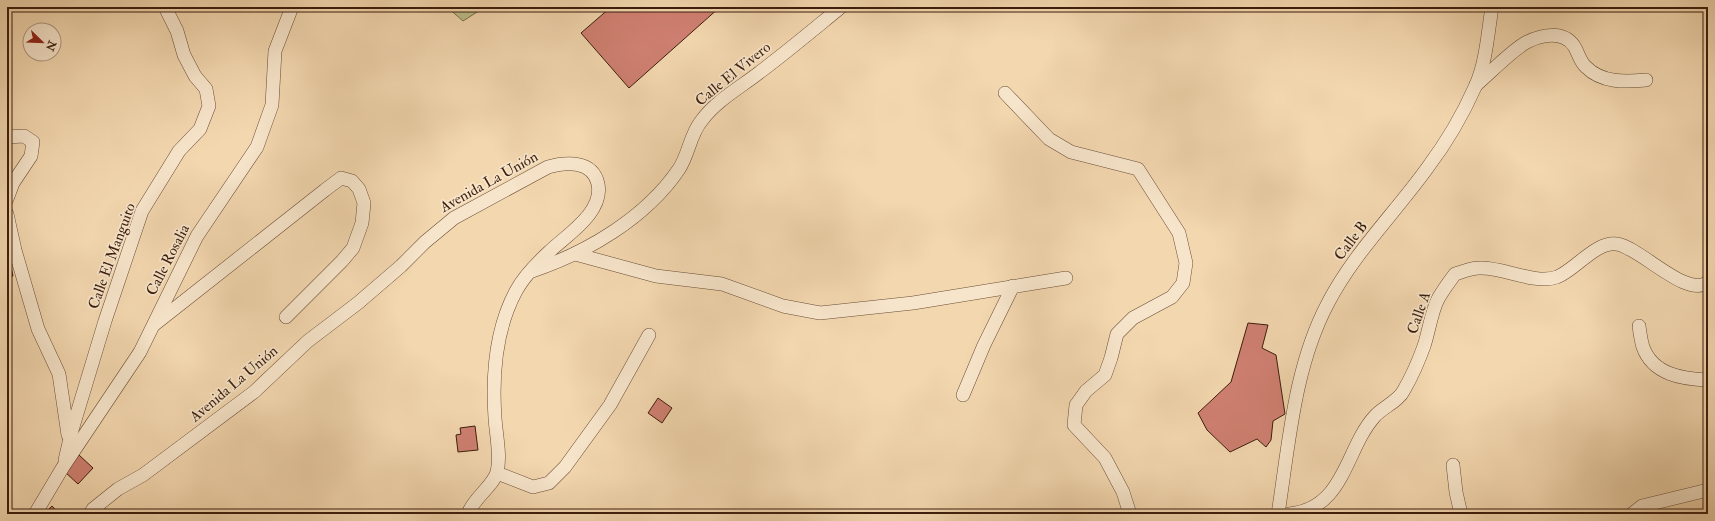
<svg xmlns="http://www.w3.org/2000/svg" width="1715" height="521" font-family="'IM FELL Double Pica',serif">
<rect width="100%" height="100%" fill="#f3d7af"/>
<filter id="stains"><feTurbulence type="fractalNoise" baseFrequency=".005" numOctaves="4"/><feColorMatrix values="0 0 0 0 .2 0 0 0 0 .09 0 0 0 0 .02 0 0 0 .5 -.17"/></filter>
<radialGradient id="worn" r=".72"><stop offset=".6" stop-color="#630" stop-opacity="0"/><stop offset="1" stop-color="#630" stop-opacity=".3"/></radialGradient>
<path fill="#bdbe89" stroke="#7c6e4a" d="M447,7H485L463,21Z"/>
<g fill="#d08072" stroke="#3b1d0c">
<path d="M611,7H720L629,88L581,33Z"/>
<path d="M7,258H9L13,276L7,277Z"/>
<path d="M1248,323L1268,325L1262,348L1276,355L1285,414L1273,421L1271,440L1266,447L1257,439L1230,452L1207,430L1198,413L1231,382Z"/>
<path d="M658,398L672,408L662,423L648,413Z"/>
<path d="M475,426L478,450L458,452L456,435L461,434L460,428Z"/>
<path d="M79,455L93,468L78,484L65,472Z"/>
<path d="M52,506L59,514H44Z"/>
</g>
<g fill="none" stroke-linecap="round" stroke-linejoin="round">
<defs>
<g id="minor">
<path d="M1476,85C1489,74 1513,49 1527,42C1541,35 1563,30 1574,46C1578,52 1580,62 1586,67C1602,83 1625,82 1646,80"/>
<path d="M1005,93L1049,139L1071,152L1138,169L1179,233L1186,263L1183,283L1172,297L1133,318L1117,334L1111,358L1105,375L1086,391L1076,405L1074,425L1105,458L1123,492L1130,514"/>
<path d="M7,137L24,136L33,142L31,156L13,183L7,199"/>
<path d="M7,214L15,250L38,329L59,374L68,435"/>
<path d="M575,254L656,276L722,284L783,306L820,313L913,303L1066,278"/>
<path d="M532,271C586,253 646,218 679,169C689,154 690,134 702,120C717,100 741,87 760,72C788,51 814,29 841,7"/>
<path d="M155,324L325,190L341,178L352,181L359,189L364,203L362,223L353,248L342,261L286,317"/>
<path d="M1639,326C1640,333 1641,341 1643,347C1653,375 1683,379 1708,380"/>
<path d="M963,395L984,345L1013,286"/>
<path d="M65,460L72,430L105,321L142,211L179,151L200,129L209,106L206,89L195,76L184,55L177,31L165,7"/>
<path d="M1453,465L1456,492L1461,514"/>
<path d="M497,473L533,487L549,483L565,467L610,405L649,335"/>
<path d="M35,514L63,467L140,352L197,236L257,147L272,105L275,51L292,7"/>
<path d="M90,514L93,509L118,489L143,475L254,392L308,341L358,303L401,266L425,242L454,218L548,167C566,162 593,160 598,184C604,213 565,236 549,252C536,264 524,276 516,291C495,330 492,375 495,418C496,434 501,456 497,472C494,485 472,500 468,514"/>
<path d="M1278,514C1289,444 1294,367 1328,303C1354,253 1395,213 1428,167C1446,143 1463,114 1475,87C1486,64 1488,32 1492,7"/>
<path d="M1289,514C1345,509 1345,449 1375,416C1383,407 1399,401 1404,390C1412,376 1419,360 1424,346C1429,331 1431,313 1438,299C1443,290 1449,282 1455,274C1462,272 1471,268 1479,268C1501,266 1534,285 1557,277C1575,270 1596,241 1617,244C1641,248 1687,299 1708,282"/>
<path d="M1632,514L1642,506L1708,490"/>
</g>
</defs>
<use href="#minor" stroke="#694c35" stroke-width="14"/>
<use href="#minor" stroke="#f7e5cb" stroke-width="13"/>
</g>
<g text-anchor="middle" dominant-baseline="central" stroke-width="3.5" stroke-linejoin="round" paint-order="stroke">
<g font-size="15" fill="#3b1d0c" stroke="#f7e5cb">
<text transform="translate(733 74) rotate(-39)">Calle El Vivero</text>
<text transform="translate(489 182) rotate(-29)">Avenida La Unión</text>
<text transform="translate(1351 241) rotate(-53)">Calle B</text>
<text transform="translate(112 256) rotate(-70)">Calle El Manguito</text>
<text transform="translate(168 260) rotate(-63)">Calle Rosalia</text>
<text transform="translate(1419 313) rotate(-71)">Calle A</text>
<text transform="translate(234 384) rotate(-40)">Avenida La Unión</text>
</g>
</g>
<rect width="1715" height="521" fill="none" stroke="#f3d7af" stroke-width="24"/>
<rect x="8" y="8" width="1699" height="505" fill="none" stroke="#3b1d0c" stroke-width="2"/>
<rect x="12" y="12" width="1691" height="497" fill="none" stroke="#3b1d0c"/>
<g transform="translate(42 42) rotate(113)"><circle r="19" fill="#f7e5cb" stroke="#ac957f"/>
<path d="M0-3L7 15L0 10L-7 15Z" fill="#8f2418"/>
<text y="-6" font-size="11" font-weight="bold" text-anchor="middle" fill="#3b1d0c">N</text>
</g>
<rect width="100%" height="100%" filter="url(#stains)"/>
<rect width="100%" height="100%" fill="url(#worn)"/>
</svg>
